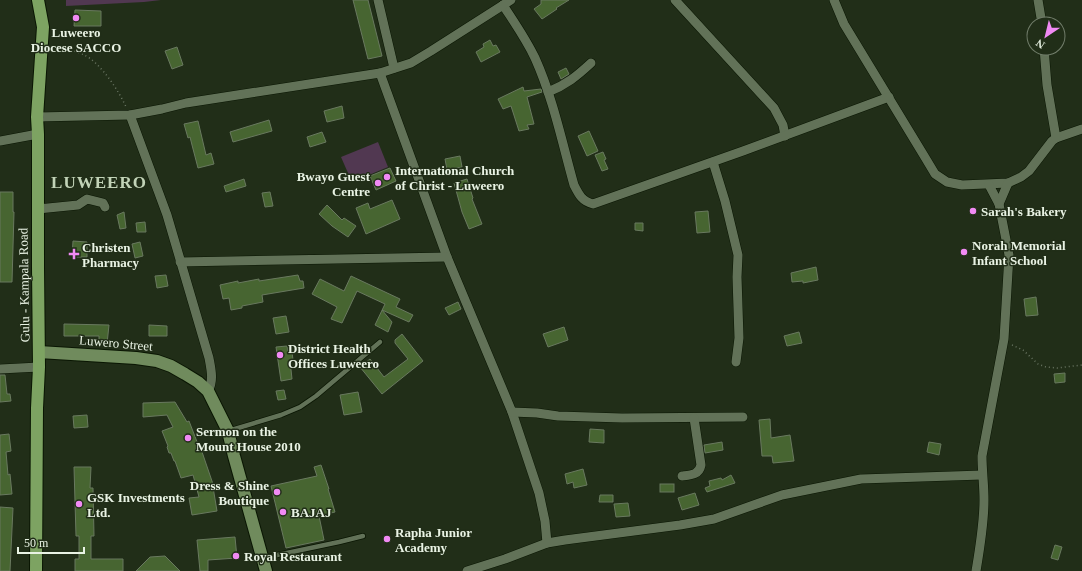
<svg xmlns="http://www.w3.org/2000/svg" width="1082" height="571" font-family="Georgia,serif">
<rect width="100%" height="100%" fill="#212e18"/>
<g fill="#513851">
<path d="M66,0H161L144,2L66,6Z"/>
<path d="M378,142L388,167L352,182L341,157Z"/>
</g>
<g fill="#476531" stroke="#69795f">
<path d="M353,0H368L382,56L368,59Z"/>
<path d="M541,0H569L556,8L557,9L542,19L534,9L541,4Z"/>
<path d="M75,10L101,11V26H74Z"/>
<path d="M490,40L493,46L496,45L500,52L481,62L476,52L484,47L483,44Z"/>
<path d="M177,47L183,65L172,69L165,51Z"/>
<path d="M566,68L569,74L561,79L558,72Z"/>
<path d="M523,87L524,91L541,89L542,92L527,97L534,124L527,125L529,129L519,131L511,106L503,109L498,99Z"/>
<path d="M342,106L344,118L327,122L324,111Z"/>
<path d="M269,120L272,131L233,142L230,132Z"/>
<path d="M198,121L206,155L211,153L214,164L198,168L192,145L190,137L188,138L184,124Z"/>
<path d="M589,131L598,151L587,156L578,136Z"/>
<path d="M322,132L326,142L310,147L307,137Z"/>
<path d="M603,152L606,159L604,160L608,169L602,171L595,155Z"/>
<path d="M460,156L462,167L447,170L445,159Z"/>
<path d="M390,168L396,181L376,190L370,176Z"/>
<path d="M244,179L246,186L226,192L224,186Z"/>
<path d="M467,179L473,198L472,199L482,224L469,229L462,212L454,183Z"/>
<path d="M0,192H13V212H14L12,282H0Z"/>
<path d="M270,192L273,206L265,207L262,193Z"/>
<path d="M392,200L400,219L366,234L356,208L368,203L370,209Z"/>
<path d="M327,205L342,220L344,218L356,226L348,237L332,226L319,214Z"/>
<path d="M708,211L710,232L697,233L695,212Z"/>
<path d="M124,212L126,228L120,229L117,215Z"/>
<path d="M145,222L146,232H137L136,223Z"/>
<path d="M635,223H643V231L635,230Z"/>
<path d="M73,241L87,242V257H72Z"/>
<path d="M140,242L143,256L135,258L132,244Z"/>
<path d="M816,267L818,280L803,283V281L792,282L791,273Z"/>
<path d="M166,275L168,286L157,288L155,276Z"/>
<path d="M298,275L300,281H303L304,288L262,295L263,302L242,306V308L231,310L229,298L223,299L220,285L238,281V283L259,279V281Z"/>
<path d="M351,276L400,299L396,307L413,315L409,322L382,310L392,322L388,332L375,325L385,304L357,291L342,323L331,319L337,307L312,294L320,279L344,291Z"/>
<path d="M1036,297L1038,315L1026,316L1024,299Z"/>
<path d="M458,302L461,309L449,315L445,308Z"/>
<path d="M286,316L289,332L276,334L273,318Z"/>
<path d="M64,324L109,325L107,344H99V336H64Z"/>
<path d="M149,325L167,326V336H149Z"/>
<path d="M564,327L568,340L548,347L543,334Z"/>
<path d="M799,332L802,343L787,346L784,336Z"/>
<path d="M402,334L423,361L382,394L360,367L370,359L384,377L408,359L395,343V340Z"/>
<path d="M287,346L288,352H292L293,360H290L292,379L281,381L276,347Z"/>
<path d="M1065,373V382L1055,383L1054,374Z"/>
<path d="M0,375H5L7,394H10L11,401L0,402Z"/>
<path d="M284,390L286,399L278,400L276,391Z"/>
<path d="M358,392L362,412L344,415L340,395Z"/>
<path d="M175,402L187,422L189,421L199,447L200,446L214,487H213L217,511L192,515L189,498L199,497L193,475L181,478L175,461H174L171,453H169L167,447L168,446L162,431L173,427L167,415L143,417V403Z"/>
<path d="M87,415L88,427L74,428L73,416Z"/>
<path d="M770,419L771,438L790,435L794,461L773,463L772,456H762L759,420Z"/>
<path d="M590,429L604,430V443L589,442Z"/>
<path d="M9,434L11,451L6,452L8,475L10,474L12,494L0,495V435Z"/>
<path d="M722,442L723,450L705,453L704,445Z"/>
<path d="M929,442L941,444L939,455L927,452Z"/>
<path d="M321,465L329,489H328L335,512L319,516L324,540L286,548L271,486L317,476L314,467Z"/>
<path d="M74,467H91L90,488H93L94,536H91V559H123V571H75V559H79V536H76Z"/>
<path d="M583,469L587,485L574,488L573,482L567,484L565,474Z"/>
<path d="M731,475L735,483L707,492L705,488L710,486L709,481L721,478L722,480Z"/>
<rect x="660" y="484" width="14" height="8"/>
<path d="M695,493L699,505L682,510L678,498Z"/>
<path d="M600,495H613V502H599Z"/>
<path d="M628,503L630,516L616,517L614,504Z"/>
<path d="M0,507L13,508L10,571H0Z"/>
<path d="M235,537L237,558L208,560V571H200L197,540Z"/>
<path d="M1055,545L1062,547L1058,560L1051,558Z"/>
<path d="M165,556L180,571H136L150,557Z"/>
</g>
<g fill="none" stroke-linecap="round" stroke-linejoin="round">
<defs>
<g id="lane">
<path d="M228,431L281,415L300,407L316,396L380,342"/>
<path d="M263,558L339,542L363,536"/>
</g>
<g id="street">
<path d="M378,0L394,68"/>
<path d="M675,0L774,108L783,125L785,136"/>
<path d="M834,0L844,24L926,159L935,174L947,182L962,185L1008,183L1021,177L1029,171L1052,141L1056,138L1082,129"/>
<path d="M1038,0L1042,24"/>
<path d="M503,5C514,22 526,39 535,58C553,98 562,142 574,185C579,195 582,201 593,204L743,151L889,97"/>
<path d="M1044,48L1047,85L1056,138"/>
<path d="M380,73L447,257L512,412L539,493L545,521L547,543"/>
<path d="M548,92C566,85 577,76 591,63"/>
<path d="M130,115L167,215L209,358C211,369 214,381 208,391"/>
<path d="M37,117L130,115L162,109L186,103L380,73L411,63L431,51L511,0"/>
<path d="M0,141L38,134"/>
<path d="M713,162L725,201L738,255L737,277L739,338L736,362"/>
<path d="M999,204L1008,183"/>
<path d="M38,209L78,205L87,199L103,203L105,207"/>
<path d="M180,262L447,257"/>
<path d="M0,369L39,367"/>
<path d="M512,412L537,413L558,416L622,418L743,417"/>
<path d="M682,476C691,475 699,475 701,465L694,418"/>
<path d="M467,571L505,559L547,543L565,540L680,525L714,519L782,495L861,479L982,475"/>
<path d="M976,571C980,547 984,524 984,500C984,485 982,470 982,456L1004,339L1009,255L999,204L989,185"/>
</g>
<path id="secondary" d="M39,352L136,358L157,361L171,366L185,374L198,382L208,391L228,431L234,456L266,571"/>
<path id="primary" d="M36,571L37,408L39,367L38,267V134L37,117L43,27L38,0"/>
</defs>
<use href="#lane" stroke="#0a1603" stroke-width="6"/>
<use href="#street" stroke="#0a1603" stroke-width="10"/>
<use href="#secondary" stroke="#0a1603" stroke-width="14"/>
<use href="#primary" stroke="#0a1603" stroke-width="14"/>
<g stroke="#6a7663" stroke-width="1.5" stroke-dasharray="1 3" stroke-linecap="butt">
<path d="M51,46C61,48 75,50 84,55C100,62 119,91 126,107"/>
<path d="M1012,345L1023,350L1038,364L1046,367L1057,368L1082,365"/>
</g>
<use href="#lane" stroke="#627258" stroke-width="4.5"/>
<use href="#street" stroke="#627258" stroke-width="9"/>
<use href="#secondary" stroke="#708b5d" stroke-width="12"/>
<use href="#primary" stroke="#7da362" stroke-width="12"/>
</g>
<g fill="#f18af4" stroke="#212e18" stroke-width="1.5">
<circle cx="76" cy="18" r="4"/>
<circle cx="387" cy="177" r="4"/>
<circle cx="378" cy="183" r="4"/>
<circle cx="973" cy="211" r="4"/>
<circle cx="964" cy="252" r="4"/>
<path d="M72 248h4v4h4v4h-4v4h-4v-4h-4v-4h4z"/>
<circle cx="280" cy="355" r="4"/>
<circle cx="188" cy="438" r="4"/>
<circle cx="277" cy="492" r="4"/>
<circle cx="79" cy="504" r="4"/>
<circle cx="283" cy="512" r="4"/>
<circle cx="387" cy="539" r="4"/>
<circle cx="236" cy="556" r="4"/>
</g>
<g text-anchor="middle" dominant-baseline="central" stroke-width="3" stroke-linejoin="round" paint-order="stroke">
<g font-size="13" font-weight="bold" fill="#e9f3e4" stroke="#212e18" text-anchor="start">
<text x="76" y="32" text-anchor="middle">Luweero<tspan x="76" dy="15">Diocese SACCO</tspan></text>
<text x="395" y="170">International Church<tspan x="395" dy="15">of Christ - Luweero</tspan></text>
<text x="370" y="176" text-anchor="end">Bwayo Guest<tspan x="370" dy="15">Centre</tspan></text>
<text x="981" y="211">Sarah's Bakery</text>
<text x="972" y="245">Norah Memorial<tspan x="972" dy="15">Infant School</tspan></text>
<text x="82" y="247">Christen<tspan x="82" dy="15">Pharmacy</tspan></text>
<text x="288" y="348">District Health<tspan x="288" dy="15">Offices Luweero</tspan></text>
<text x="196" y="431">Sermon on the<tspan x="196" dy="15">Mount House 2010</tspan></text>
<text x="269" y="485" text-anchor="end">Dress &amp; Shine<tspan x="269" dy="15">Boutique</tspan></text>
<text x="87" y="497">GSK Investments<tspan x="87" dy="15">Ltd.</tspan></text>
<text x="291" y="512">BAJAJ</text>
<text x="395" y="532">Rapha Junior<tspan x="395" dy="15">Academy</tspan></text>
<text x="244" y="556">Royal Restaurant</text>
</g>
<g font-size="13" fill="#e9f3e4" stroke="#212e18">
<text transform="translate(24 285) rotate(-91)">Gulu - Kampala Road</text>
<text transform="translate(116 343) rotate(5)">Luwero Street</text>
</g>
<g font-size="17" font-weight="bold" letter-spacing="1" fill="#c2d3b7" stroke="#212e18">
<text x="99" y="182">LUWEERO</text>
</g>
</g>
<g transform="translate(1046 36) rotate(215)"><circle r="19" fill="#212e18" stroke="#717d6a"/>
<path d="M0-3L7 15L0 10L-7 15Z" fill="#f18af4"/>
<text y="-6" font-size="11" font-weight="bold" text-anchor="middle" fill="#e9f3e4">N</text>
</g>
<path d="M18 547v6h66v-6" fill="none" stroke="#e9f3e4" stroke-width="2"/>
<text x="24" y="547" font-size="12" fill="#e9f3e4" stroke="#212e18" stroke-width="3" paint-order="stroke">50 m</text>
</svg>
